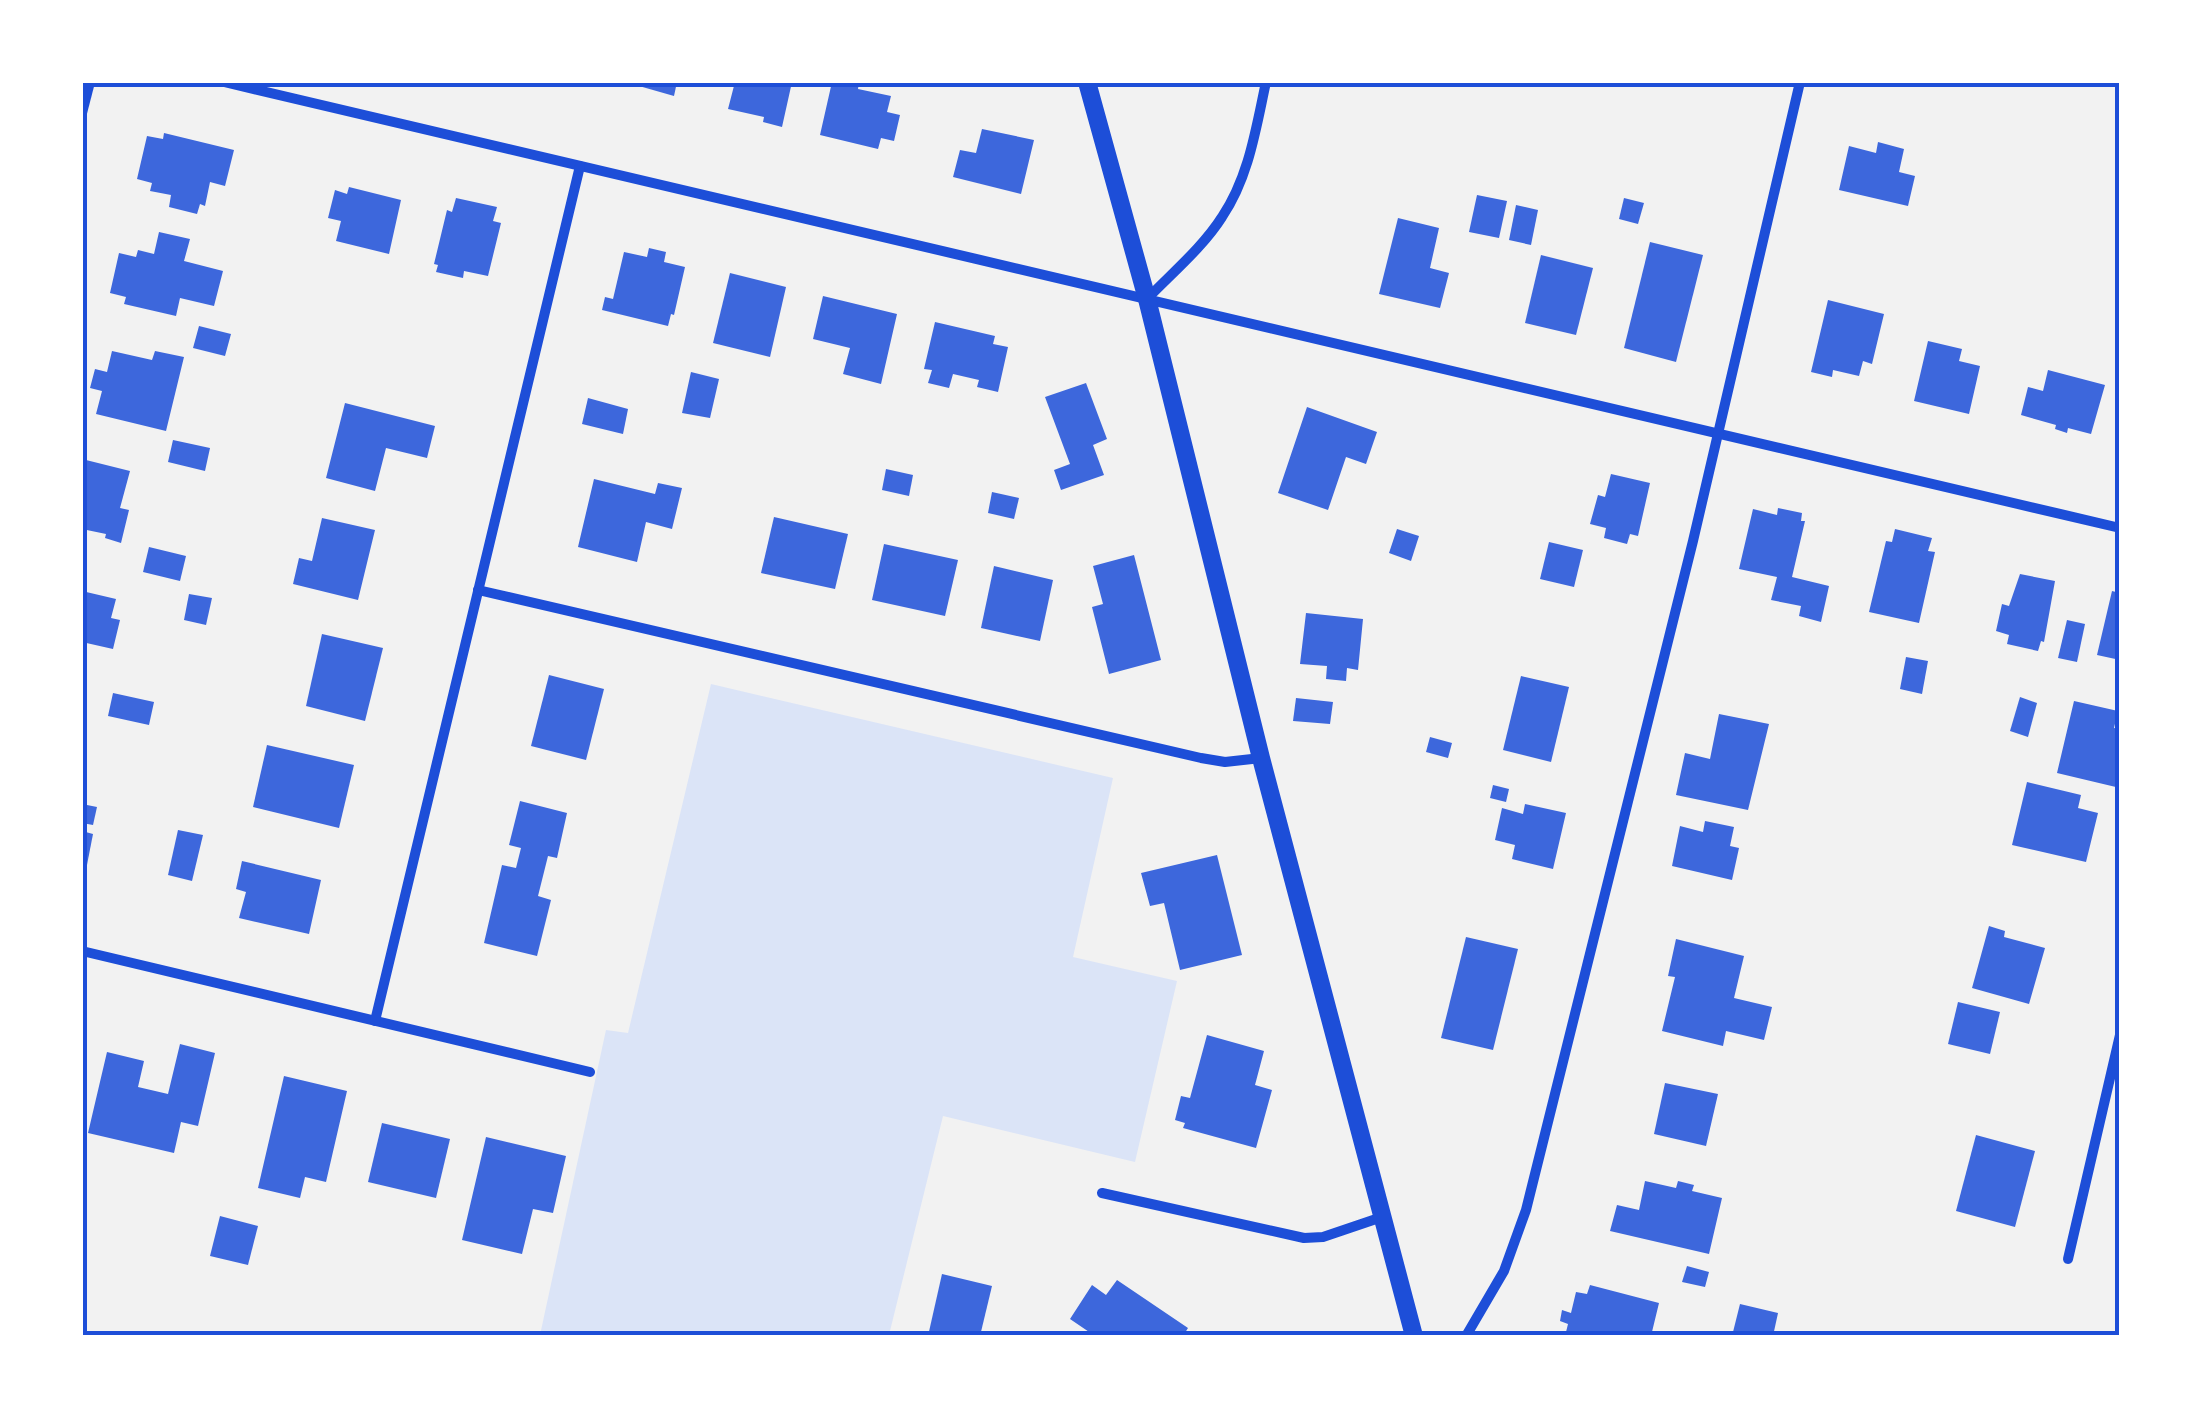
<svg xmlns="http://www.w3.org/2000/svg" width="2202" height="1418" font-family="Karla,sans-serif">
<rect width="100%" height="100%" fill="#f2f2f2"/>
<path fill="#dbe4f7" d="M711,684L1113,778L1073,957L1177,981L1135,1162L943,1116L889,1335H540L606,1030L628,1033Z"/>
<g fill="#3d67dc">
<path d="M625,82H677L674,96Z"/>
<path d="M735,82H792L782,127L763,122L764,117L728,109Z"/>
<path d="M832,82H859L858,89L891,96L887,112L900,115L894,141L881,138L878,149L820,135Z"/>
<path d="M982,129L1034,140L1021,194L953,177L960,150L976,153Z"/>
<path d="M164,133L234,150L225,186L210,182L205,206L200,204L197,214L169,207L171,195L150,191L152,183L137,179L147,136L163,139Z"/>
<path d="M1878,142L1904,149L1899,172L1915,176L1908,206L1839,190L1849,146L1876,153Z"/>
<path d="M349,187L401,200L389,254L336,241L341,221L328,218L335,190L347,194Z"/>
<path d="M1477,195L1507,201L1499,238L1469,232Z"/>
<path d="M456,198L497,207L493,221L501,223L488,276L464,271L463,278L436,272L438,265L434,264L447,210L452,212Z"/>
<path d="M1624,198L1644,203L1638,224L1619,219Z"/>
<path d="M1516,205L1538,210L1531,245L1509,240Z"/>
<path d="M1398,218L1439,228L1430,268L1449,273L1440,308L1379,294Z"/>
<path d="M159,232L190,239L184,261L223,271L214,306L180,298L176,316L124,304L126,297L110,293L119,253L136,257L138,250L154,254Z"/>
<path d="M1650,242L1703,255L1676,362L1624,348Z"/>
<path d="M649,248L666,252L664,262L685,267L674,315L671,314L668,326L602,310L605,297L613,299L624,252L647,257Z"/>
<path d="M1541,255L1593,268L1576,335L1525,323Z"/>
<path d="M730,273L786,287L770,357L713,343Z"/>
<path d="M823,296L897,314L881,384L843,374L850,348L813,339Z"/>
<path d="M1828,300L1884,314L1872,364L1863,361L1859,376L1833,370L1832,377L1811,372Z"/>
<path d="M935,322L995,336L993,344L1008,347L998,392L977,387L979,380L953,374L949,388L928,383L932,370L924,369Z"/>
<path d="M199,326L231,334L225,356L193,348Z"/>
<path d="M1928,341L1962,349L1959,361L1980,366L1969,414L1914,401Z"/>
<path d="M112,351L152,360L155,351L184,357L166,431L96,414L102,391L90,388L95,369L107,372Z"/>
<path d="M2048,370L2105,385L2091,434L2068,428L2067,433L2055,429L2056,425L2021,415L2028,387L2043,391Z"/>
<path d="M691,372L719,379L710,418L682,413Z"/>
<path d="M1086,383L1107,439L1093,445L1104,475L1061,490L1054,470L1070,464L1045,397Z"/>
<path d="M588,398L628,409L623,434L582,424Z"/>
<path d="M345,403L435,426L427,458L386,448L375,491L326,478Z"/>
<path d="M1307,407L1377,432L1366,464L1346,457L1328,510L1278,493Z"/>
<path d="M173,440L210,448L205,471L168,462Z"/>
<path d="M82,459L130,471L120,508L129,510L121,543L105,538L106,534L82,529Z"/>
<path d="M886,469L913,475L909,496L882,490Z"/>
<path d="M1611,474L1650,483L1638,536L1630,534L1627,544L1604,538L1606,528L1590,524L1598,495L1605,497Z"/>
<path d="M594,479L655,494L658,483L682,488L672,529L646,522L637,562L578,547Z"/>
<path d="M992,492L1019,498L1014,519L988,513Z"/>
<path d="M1778,508L1802,513L1801,521H1805L1792,577L1829,586L1821,622L1799,616L1801,606L1771,600L1777,577L1739,569L1753,509L1777,515Z"/>
<path d="M774,517L848,534L835,589L761,573Z"/>
<path d="M322,518L375,530L358,600L293,584L299,558L312,561Z"/>
<path d="M1397,529L1419,536L1411,561L1389,553Z"/>
<path d="M1895,529L1932,538L1928,551L1935,552L1919,623L1869,612L1886,541L1892,542Z"/>
<path d="M1549,542L1583,550L1574,587L1540,579Z"/>
<path d="M884,544L958,560L945,616L872,600Z"/>
<path d="M149,547L186,556L180,581L143,572Z"/>
<path d="M1134,555L1161,660L1109,674L1092,607L1103,604L1093,566Z"/>
<path d="M994,566L1053,580L1040,641L981,628Z"/>
<path d="M2020,574L2055,581L2044,642L2041,641L2038,651L2007,644L2009,635L1996,631L2002,604L2009,606Z"/>
<path d="M2118,583H2120V660L2097,655L2112,591L2116,592Z"/>
<path d="M82,591L116,599L111,618L120,620L113,649L82,642Z"/>
<path d="M189,594L212,598L206,625L184,620Z"/>
<path d="M1306,613L1363,619L1358,670L1347,668L1346,681L1326,679L1327,666L1300,664Z"/>
<path d="M2067,620L2085,624L2077,662L2058,658Z"/>
<path d="M322,634L383,648L365,721L306,706Z"/>
<path d="M1906,657L1928,661L1922,694L1900,689Z"/>
<path d="M549,675L604,689L586,760L531,746Z"/>
<path d="M1521,676L1569,687L1551,762L1503,750Z"/>
<path d="M113,693L154,702L149,725L108,716Z"/>
<path d="M2020,697L2037,703L2028,737L2010,731Z"/>
<path d="M1296,698L1333,702L1330,724L1293,721Z"/>
<path d="M2074,701L2118,711L2114,728L2120,729V788L2057,773Z"/>
<path d="M1719,714L1769,724L1748,810L1676,795L1685,753L1710,759Z"/>
<path d="M1430,737L1452,743L1448,758L1426,752Z"/>
<path d="M267,745L354,765L339,828L253,807Z"/>
<path d="M2027,782L2081,795L2078,808L2098,813L2086,862L2012,845Z"/>
<path d="M1493,785L1509,789L1506,802L1490,798Z"/>
<path d="M520,801L567,813L557,858L548,856L538,896L551,900L537,956L484,943L502,865L516,868L521,848L509,845Z"/>
<path d="M82,804L97,807L93,825L82,823Z"/>
<path d="M1525,804L1566,813L1553,869L1512,859L1515,845L1495,840L1502,808L1523,814Z"/>
<path d="M1705,821L1734,827L1730,846L1739,848L1732,880L1672,866L1680,826L1703,832Z"/>
<path d="M178,830L203,835L192,881L168,875Z"/>
<path d="M82,831L93,834L86,870L82,869Z"/>
<path d="M1217,855L1242,955L1180,970L1164,903L1150,906L1141,873Z"/>
<path d="M242,861L321,880L309,934L239,918L246,892L236,889Z"/>
<path d="M1989,926L2005,931L2004,937L2045,948L2029,1004L1972,988Z"/>
<path d="M1466,937L1518,949L1493,1050L1441,1038Z"/>
<path d="M1676,939L1744,956L1734,998L1772,1007L1764,1040L1726,1031L1723,1046L1662,1031L1675,977L1668,976Z"/>
<path d="M1958,1002L2000,1012L1990,1054L1948,1044Z"/>
<path d="M1207,1035L1264,1051L1255,1085L1272,1090L1256,1148L1183,1128L1185,1123L1175,1120L1181,1096L1190,1098Z"/>
<path d="M180,1044L215,1053L198,1126L181,1122L174,1153L88,1133L107,1052L144,1061L138,1087L168,1094Z"/>
<path d="M284,1076L347,1091L326,1182L305,1177L300,1198L258,1188Z"/>
<path d="M1665,1083L1718,1094L1706,1146L1654,1134Z"/>
<path d="M382,1123L450,1139L436,1198L368,1182Z"/>
<path d="M1976,1135L2035,1151L2015,1227L1956,1211Z"/>
<path d="M486,1137L566,1156L553,1213L533,1209L522,1254L462,1240Z"/>
<path d="M1645,1181L1676,1188L1678,1181L1694,1185L1692,1191L1722,1198L1709,1254L1610,1231L1617,1205L1639,1210Z"/>
<path d="M220,1216L258,1226L248,1265L210,1256Z"/>
<path d="M1687,1266L1709,1272L1705,1287L1682,1282Z"/>
<path d="M942,1274L992,1286L980,1336H928Z"/>
<path d="M1117,1280L1188,1328L1183,1336H1095L1070,1319L1092,1285L1106,1295Z"/>
<path d="M1590,1285L1659,1303L1651,1336H1565L1568,1324L1560,1321L1562,1310L1571,1313L1576,1292L1587,1294Z"/>
<path d="M1740,1304L1778,1313L1773,1336H1732Z"/>
</g>
<g fill="none" stroke-linecap="round" stroke-linejoin="round">
<g stroke="#1d4ed8" stroke-width="10">
<path d="M224,82L2120,528"/>
<path d="M82,113L90,82"/>
<path d="M1147,299C1172,273 1203,247 1222,217C1249,177 1256,128 1266,82"/>
<path d="M478,590L1201,758L1225,762L1261,758"/>
<path d="M82,951L590,1072"/>
<path d="M375,1021L580,166"/>
<path d="M1102,1193L1304,1238L1323,1237L1382,1217"/>
<path d="M2068,1259L2120,1035"/>
<path d="M1466,1336L1504,1271L1526,1210L1693,541L1800,82"/>
</g>
<path stroke="#1d4ed8" stroke-width="18" d="M1087,82L1147,299L1261,758L1414,1336"/>
</g>
<rect width="2202" height="1418" fill="none" stroke="#ffffff" stroke-width="170"/>
<rect x="85" y="85" width="2032" height="1248" fill="none" stroke="#1d4ed8" stroke-width="4"/>
</svg>
